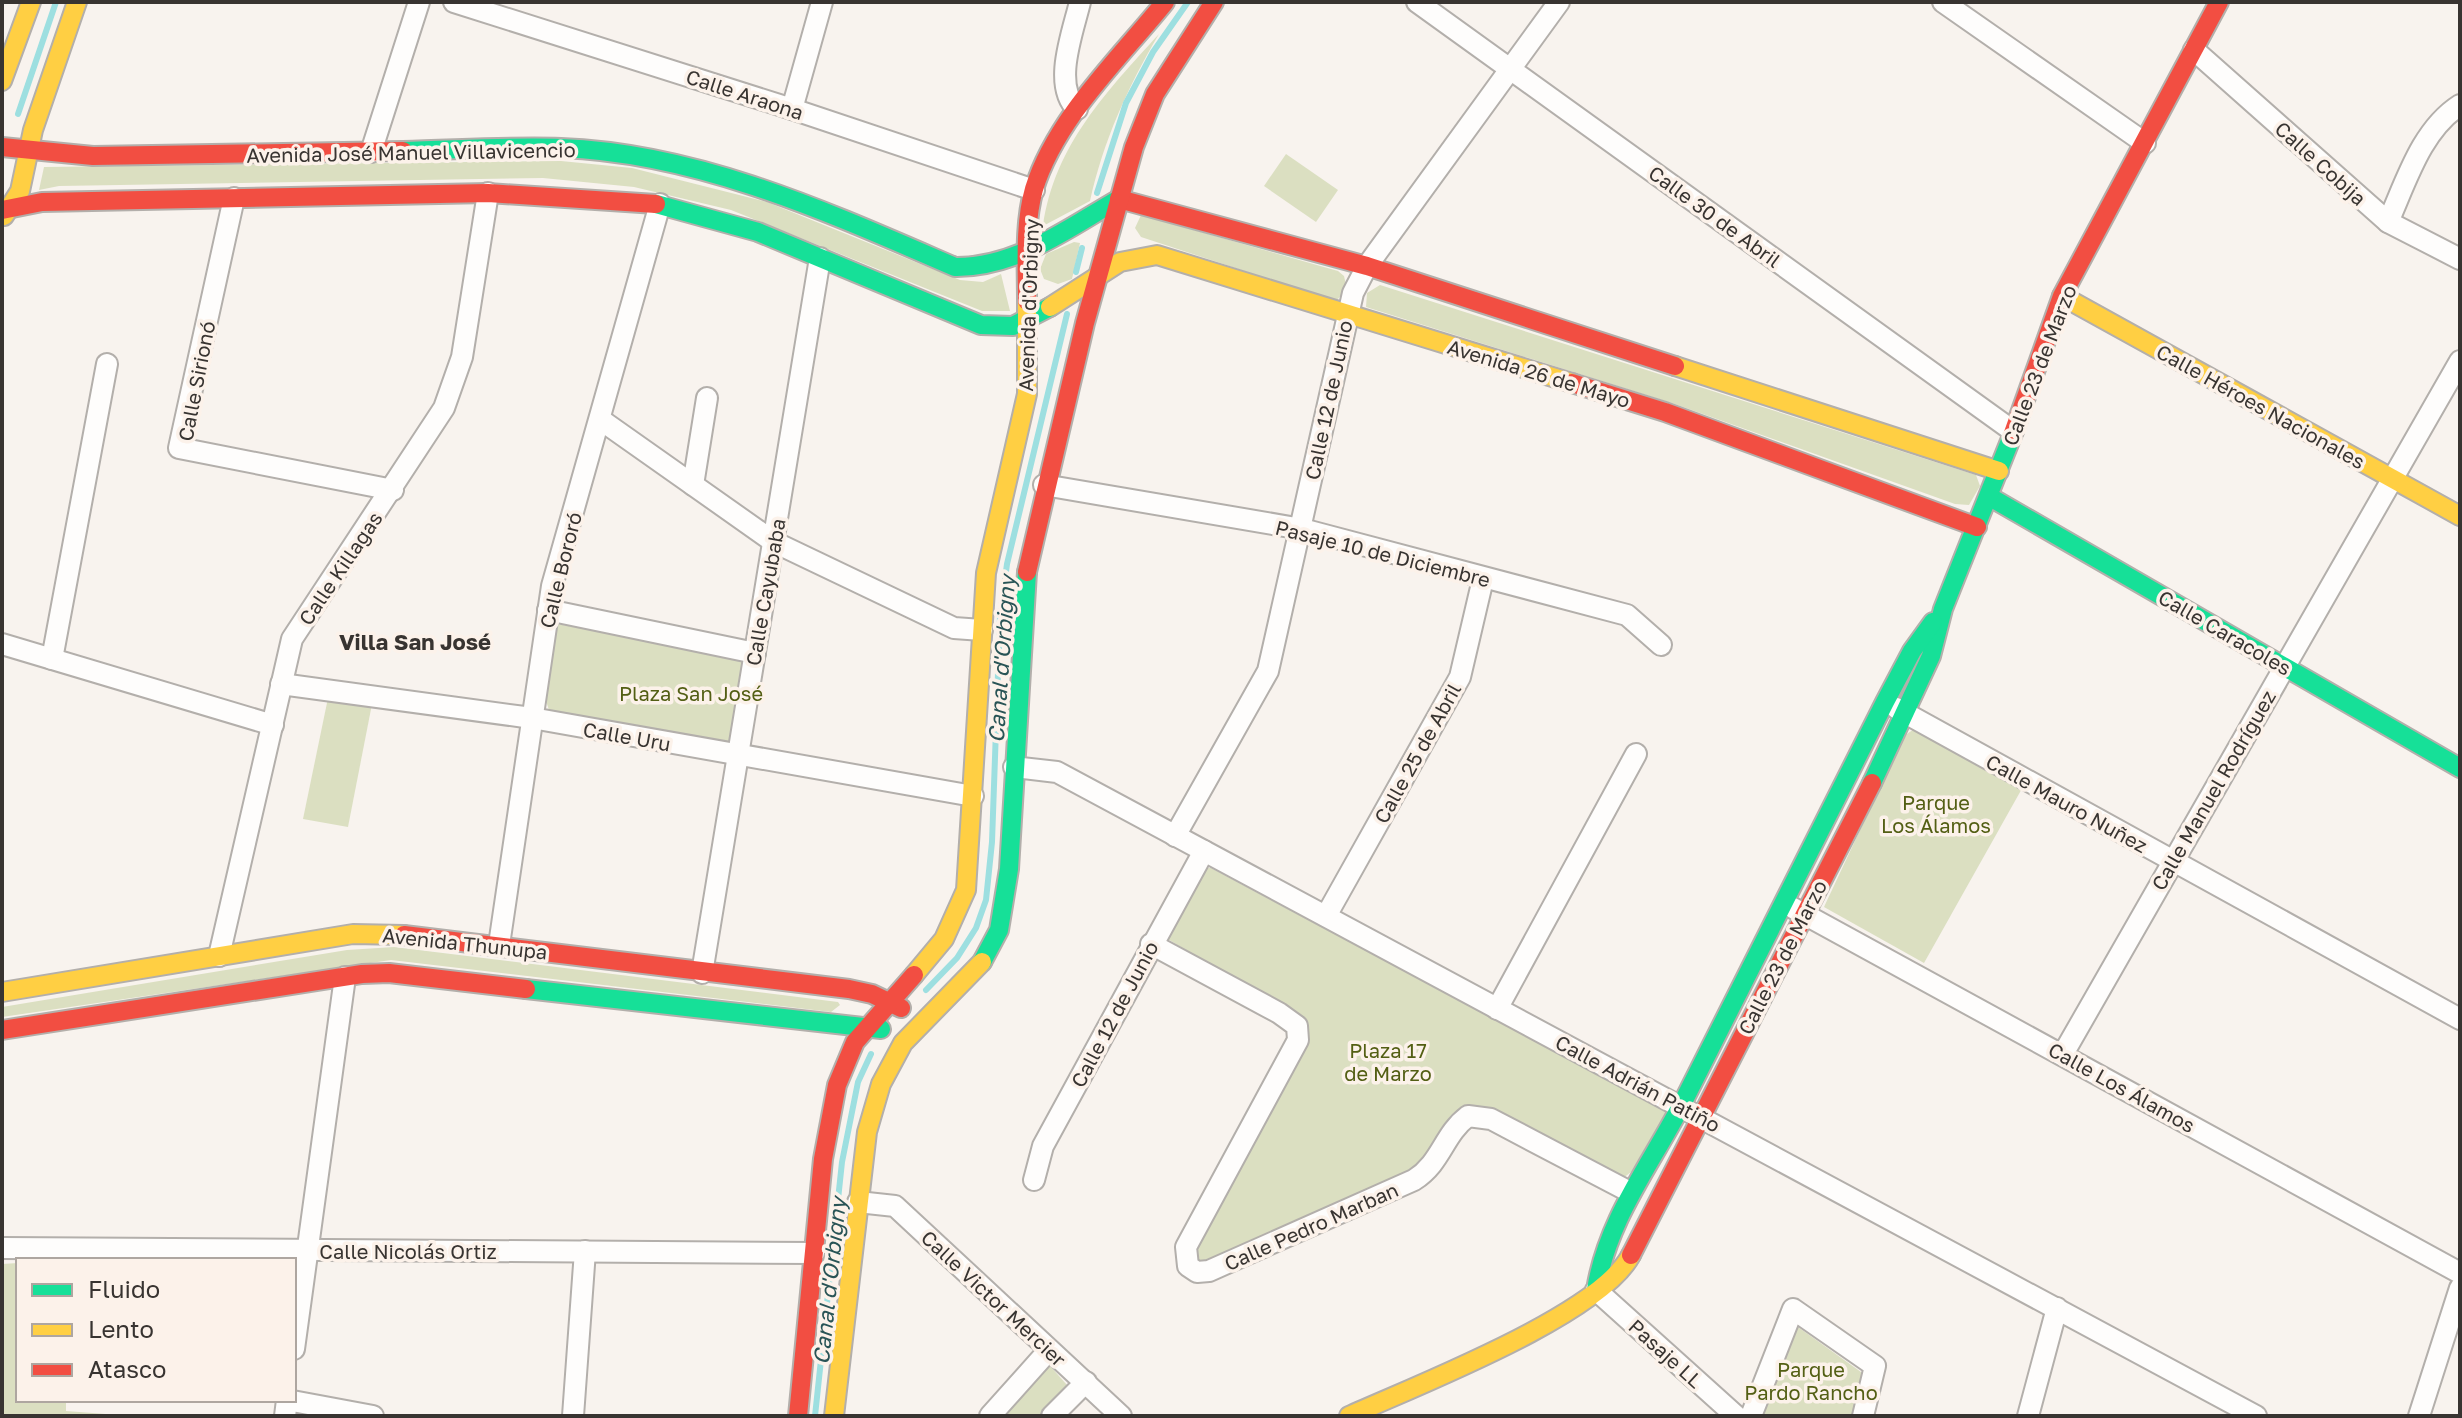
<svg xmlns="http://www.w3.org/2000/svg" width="2462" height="1418" font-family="'Golos Text',sans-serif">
<rect width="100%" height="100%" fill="#f8f3ee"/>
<g fill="#dbdfc1">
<path d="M1159,34C1128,86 1103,142 1090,201L1043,226C1054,146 1107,91 1159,34Z"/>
<path d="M1286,154L1338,190L1316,222L1264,186Z"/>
<path d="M561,161L632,168L767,202L960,280L983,282L1001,274L1010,311H982L731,210L634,187L543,178L59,186L39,190L44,167Z"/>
<path d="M1141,215L1338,271L1344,276L1347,289L1336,301L1141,237L1135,228Z"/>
<path d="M1074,242L1080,243L1072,279L1058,284L1044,279L1040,269L1046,254Z"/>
<path d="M1380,285L1976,475L1980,486L1969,505L1955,504L1672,403L1366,307L1367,293Z"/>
<path d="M558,624L738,658L744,665L731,740L723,744L549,710L544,695Z"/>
<path d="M328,698L372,704L348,827L303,819Z"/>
<path d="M1917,727L2024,785L1924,963L1824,907L1904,736Z"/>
<path d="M1202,868H1211L1667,1111L1631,1172L1622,1179L1479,1110L1426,1165L1213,1263H1200L1195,1250L1301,1019L1166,938Z"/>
<path d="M394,947L838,1002L840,1005L831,1012L391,960L2,1017V1007L347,950Z"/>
<path d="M18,1263V1400H66V1411L132,1416H2V1264Z"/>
<path d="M1798,1327L1861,1372L1863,1383L1855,1416H1757L1790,1333Z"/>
<path d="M1044,1366L1051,1367L1067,1385L1041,1416H998Z"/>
</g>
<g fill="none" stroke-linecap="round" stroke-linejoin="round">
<g stroke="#9ddfe0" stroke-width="6">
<path d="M18,114L56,2"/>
<path d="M1097,193L1126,103L1153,52L1188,2"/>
<path d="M1076,272L1082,248"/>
<path d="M926,990L957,958L976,928L986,900L992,842L1000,617L1007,564L1067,314"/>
<path d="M815,1416L842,1162L858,1082L871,1054"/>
</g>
<defs>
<g id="street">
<path d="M454,2L792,109L1034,190"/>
<path d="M1417,2L2013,431"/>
<path d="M1943,2L2145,143"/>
<path d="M2194,50L2388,222L2460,259"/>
<path d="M792,109L822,2"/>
<path d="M1077,109C1052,85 1073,32 1080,2"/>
<path d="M371,152L419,2"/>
<path d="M234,198L179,448L393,490"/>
<path d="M2388,222C2406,182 2421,130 2460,105"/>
<path d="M601,420L774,542L954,628L982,630"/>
<path d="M693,485L707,398"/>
<path d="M1044,485L1302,529L1627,615L1661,645"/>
<path d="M548,610L755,653"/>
<path d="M2,644L273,725"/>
<path d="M52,659L107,364"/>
<path d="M281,684L532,718L973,796"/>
<path d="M1896,708L2460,1019"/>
<path d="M1014,767L1057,772L2256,1416"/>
<path d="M1175,836L1268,671L1353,293L1367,266L1559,2"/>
<path d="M1793,908L2460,1273"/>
<path d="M1326,916L1460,677L1483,579"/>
<path d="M1151,944L1279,1013L1297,1026L1298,1040L1186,1247L1188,1266L1197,1272L1209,1271L1414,1180C1442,1162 1443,1135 1468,1116L1491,1119L1630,1192"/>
<path d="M499,945L552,586L660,204"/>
<path d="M219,956L292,639L444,408L462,357L488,193"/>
<path d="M702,973L820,258"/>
<path d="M1497,1009L1636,754"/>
<path d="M2063,1054L2460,361"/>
<path d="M1034,1180L1043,1146L1204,851"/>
<path d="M858,1202L895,1206L1121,1416"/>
<path d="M2,1248L814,1253"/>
<path d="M1596,1290L1736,1416"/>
<path d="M294,1349L345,977"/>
<path d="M285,1416L287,1400L373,1416"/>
<path d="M573,1416L585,1251"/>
<path d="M990,1416L1049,1350"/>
<path d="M1052,1416L1086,1382"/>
<path d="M1751,1416L1793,1309L1875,1366L1863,1416"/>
<path d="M2028,1416L2057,1308"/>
<path d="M2419,1416L2460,1288"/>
</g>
<g id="fast">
<path d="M403,151C455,150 509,146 561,148C699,153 830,213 955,267C1016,268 1068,228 1119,199"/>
<path d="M656,204L758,232L981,325L1013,326L1050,307"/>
<path d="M1990,497L2460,768"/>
<path d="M1872,783L1931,656L1943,609L2012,436"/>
<path d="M982,962L999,930L1009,869L1027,572"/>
<path d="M526,989L881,1029"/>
<path d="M1596,1290C1607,1220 1650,1166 1682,1104C1750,970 1817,836 1885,702L1912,651L1933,622"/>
</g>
<g id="slow">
<path d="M2,81L31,2"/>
<path d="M4,216L20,191L33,130L77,2"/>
<path d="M2062,296L2460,516"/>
<path d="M1050,307L1120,262L1157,255L1572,383"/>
<path d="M1675,366L1999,471"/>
<path d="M914,975L944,939L966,890L986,573L1027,394V301"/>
<path d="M2,992L353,934L404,935"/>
<path d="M834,1416L867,1132L881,1084L903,1043L982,962"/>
<path d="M1349,1416C1415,1386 1600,1315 1631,1255"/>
</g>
<g id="jam">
<path d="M2,147L93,156L403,151"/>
<path d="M1119,199L1367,266L1675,366"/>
<path d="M2,210L42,202L488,193L656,204"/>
<path d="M1027,301C1027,265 1024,224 1034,189C1056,118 1119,59 1165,2"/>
<path d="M1572,383L1665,412L1977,527"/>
<path d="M2012,436L2062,296L2219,2"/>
<path d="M1027,572L1085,323L1134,147L1155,94L1214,2"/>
<path d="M404,935L849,989L872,994L901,1008"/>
<path d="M2,1030L362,974L389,973L526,989"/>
<path d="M1631,1255L1872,783"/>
<path d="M798,1416L823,1159L837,1085L855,1042L914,975"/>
</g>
</defs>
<use href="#street" stroke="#b3afab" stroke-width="24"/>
<use href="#fast" stroke="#b3afab" stroke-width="22"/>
<use href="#slow" stroke="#b3afab" stroke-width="22"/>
<use href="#jam" stroke="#b3afab" stroke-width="22"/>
<use href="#street" stroke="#fefdfc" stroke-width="20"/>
<use href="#fast" stroke="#16e098" stroke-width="18"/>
<use href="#slow" stroke="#ffcf43" stroke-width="18"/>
<use href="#jam" stroke="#f24e42" stroke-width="18"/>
</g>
<g text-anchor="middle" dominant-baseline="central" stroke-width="7" stroke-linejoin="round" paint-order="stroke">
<g font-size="20" fill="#383431" stroke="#fcf2ea">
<text transform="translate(745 94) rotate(18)">Calle Araona</text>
<text transform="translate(411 152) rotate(-1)">Avenida José Manuel Villavicencio</text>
<text transform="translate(2321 163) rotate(42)">Calle Cobija</text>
<text transform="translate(1715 216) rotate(36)">Calle 30 de Abril</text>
<text transform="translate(1028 305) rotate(-88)">Avenida d'Orbigny</text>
<text transform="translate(2039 365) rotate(-69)">Calle 23 de Marzo</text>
<text transform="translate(1539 373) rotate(17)">Avenida 26 de Mayo</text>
<text transform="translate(196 381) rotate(-79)">Calle Sirionó</text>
<text transform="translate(1328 400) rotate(-78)">Calle 12 de Junio</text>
<text transform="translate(2261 406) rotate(29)">Calle Héroes Nacionales</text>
<text transform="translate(1383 553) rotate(14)">Pasaje 10 de Diciembre</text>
<text transform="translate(340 568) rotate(-56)">Calle Killagas</text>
<text transform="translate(560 570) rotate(-76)">Calle Bororó</text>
<text transform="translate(765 592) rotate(-80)">Calle Cayubaba</text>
<text transform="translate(2225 632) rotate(30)">Calle Caracoles</text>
<text transform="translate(627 736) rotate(10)">Calle Uru</text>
<text transform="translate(1417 753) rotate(-61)">Calle 25 de Abril</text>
<text transform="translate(2213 790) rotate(-60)">Calle Manuel Rodríguez</text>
<text transform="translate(2067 803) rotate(29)">Calle Mauro Nuñez</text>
<text transform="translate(465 943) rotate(6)">Avenida Thunupa</text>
<text transform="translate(1782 957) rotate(-63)">Calle 23 de Marzo</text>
<text transform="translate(1114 1014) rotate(-62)">Calle 12 de Junio</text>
<text transform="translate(1638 1083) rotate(28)">Calle Adrián Patiño</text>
<text transform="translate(2122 1087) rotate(29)">Calle Los Álamos</text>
<text transform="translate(1311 1226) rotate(-24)">Calle Pedro Marban</text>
<text x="408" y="1251">Calle Nicolás Ortiz</text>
<text transform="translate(994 1298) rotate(43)">Calle Victor Mercier</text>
<text transform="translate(1666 1353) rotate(42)">Pasaje LL</text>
</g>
<g font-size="20" fill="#535f14" stroke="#fcf2ea">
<text x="691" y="693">Plaza San José</text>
<text x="1936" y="802">Parque<tspan x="1936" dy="23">Los Álamos</tspan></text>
<text x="1388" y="1050">Plaza 17<tspan x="1388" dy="23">de Marzo</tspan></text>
<text x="1811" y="1369">Parque<tspan x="1811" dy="23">Pardo Rancho</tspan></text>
</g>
<g font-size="22" font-weight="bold" fill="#383431" stroke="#fcf2ea">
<text x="415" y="641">Villa San José</text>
</g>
<g font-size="22" font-style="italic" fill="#295456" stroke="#fcf2ea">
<text transform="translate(1001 659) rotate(-86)">Canal d'Orbigny</text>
<text transform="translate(829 1281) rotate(-84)">Canal d'Orbigny</text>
</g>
</g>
<rect width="2462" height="1418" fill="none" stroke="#383431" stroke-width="8"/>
<rect x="16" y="1258" width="280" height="144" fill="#fcf2ea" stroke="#aea6a0" stroke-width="2"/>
<rect x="32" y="1284" width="40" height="12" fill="#16e098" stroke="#aea6a0" stroke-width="2"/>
<text x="88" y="1298" font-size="24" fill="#383431">Fluido</text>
<rect x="32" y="1324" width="40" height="12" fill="#ffcf43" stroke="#aea6a0" stroke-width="2"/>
<text x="88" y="1338" font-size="24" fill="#383431">Lento</text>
<rect x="32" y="1364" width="40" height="12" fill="#f24e42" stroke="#aea6a0" stroke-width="2"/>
<text x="88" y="1378" font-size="24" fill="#383431">Atasco</text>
</svg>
